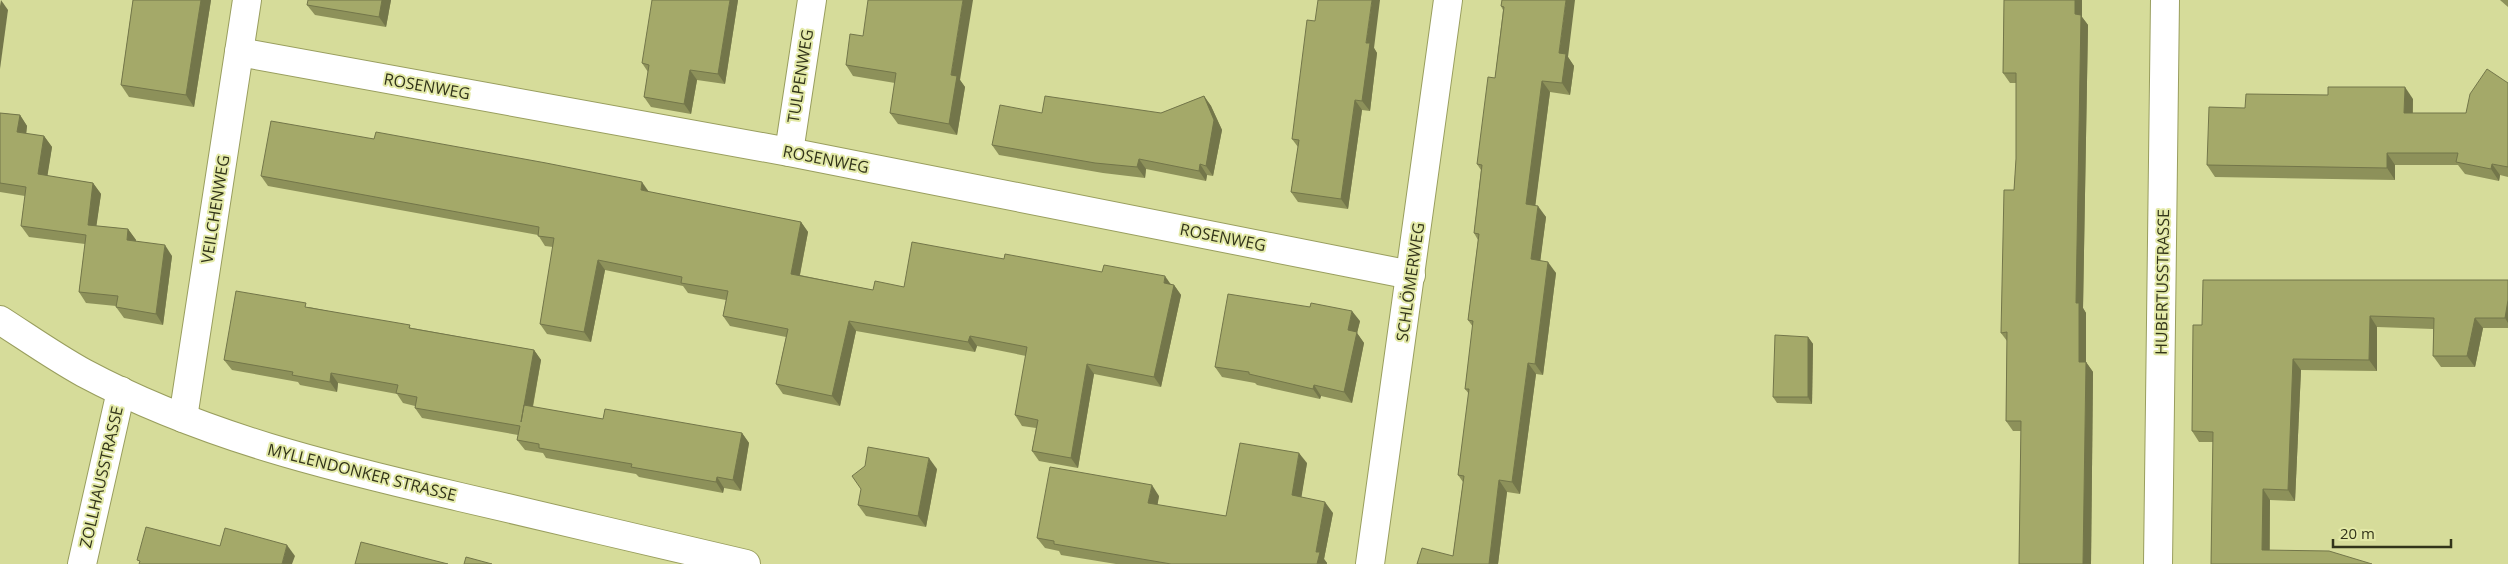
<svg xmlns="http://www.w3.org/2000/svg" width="2508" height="564" font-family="'Open Sans',sans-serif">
<rect width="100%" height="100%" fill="#d6dc9a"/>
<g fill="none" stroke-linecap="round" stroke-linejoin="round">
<defs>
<g id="minor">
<path d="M239,52L789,152L1411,275"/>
<path d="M789,152L812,0"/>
<path d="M183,418L247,0"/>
<path d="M82,564L121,391"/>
<path d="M1370,564L1448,0"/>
<path d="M2158,564L2165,0"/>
</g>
<path id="tertiary" d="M0,320C28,338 55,357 84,373C202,436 331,467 460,497C555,519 651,542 746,564"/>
</defs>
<use href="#minor" stroke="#999e5e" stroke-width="30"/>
<use href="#tertiary" stroke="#999e5e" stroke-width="30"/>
<use href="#minor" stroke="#fff" stroke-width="28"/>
<use href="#tertiary" stroke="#fff" stroke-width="28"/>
</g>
<g fill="#8d915a">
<path d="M133,0H211L194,107L129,97L121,85Z"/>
<path d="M391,0L386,27L315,15L307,5Z"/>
<path d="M738,0L725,84L697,80L691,114L651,107L644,97L648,72L642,63Z"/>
<path d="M1502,0L1568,57L1574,66L1570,95L1550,92L1535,205L1546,217L1540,261L1556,273L1543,375L1536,374L1520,494L1507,492L1498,564H1417L1453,556L1463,482L1458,475L1469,394L1465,389L1473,327L1468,320L1478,240L1474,233L1481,170L1477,164L1495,78L1503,10L1501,6Z"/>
<path d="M2004,0H2082V17L2088,25L2083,308L2086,313V362L2093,372L2091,564H2019L2021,431H2013L2006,421L2007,341L2001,333L2014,190L2016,159V83H2010L2003,73Z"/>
<path d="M2500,0H2508V7Z"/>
<path d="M863,36L960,80L965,87L957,135L898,124L890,113L895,83L853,76L846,65Z"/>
<path d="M1374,48L1377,53L1370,111L1362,110L1348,209L1298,202L1291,192L1298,147L1292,139Z"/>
<path d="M2508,83V177L2500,175L2499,181L2465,174L2458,165H2395V180L2215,177L2207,165L2245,108L2413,99V113H2466Z"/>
<path d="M1204,96L1211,106L1222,130L1213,176L1207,175L1206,181L1146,169L1145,178L1103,173L999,155L992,145L1042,113H1161Z"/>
<path d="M0,113L20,115L27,126L26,134L44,136L52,147L47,176L93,183L101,194L96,226L128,229L136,240L135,241L172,256L163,325L124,318L116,307V306L86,303L79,292L85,244L29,237L21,226L25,196L0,192Z"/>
<path d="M261,176L649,192L801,222L808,232L800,275L873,290L904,287L1004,259L1171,285H1174L1181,295L1161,387L1094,374L1078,468L1039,461L1032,451L1036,428L1022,426L1015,415L1026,356L977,346L975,352L856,331L840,406L783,394L776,384L786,337L730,326L723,316L726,300L688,293L683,286L605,270L591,342L547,334L540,324L553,247L545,246L538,235L268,186Z"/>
<path d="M2508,280V328H2483L2475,367H2441L2433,356V329L2377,327V371L2301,370L2295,501L2270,500V550L2211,564L2213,442H2199L2192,431L2202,325Z"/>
<path d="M309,307L412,328L534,350L541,360L533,407L603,419L742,433L749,443L741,491L724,488L723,493L639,477L636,474L546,458L543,453L525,450L517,440L518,435L422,418L415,408V406L403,403L397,394L338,383L337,392L300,385L298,382L232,370L224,360Z"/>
<path d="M1360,321L1357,333L1364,343L1352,403L1321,396L1320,399L1257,385L1255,383L1222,377L1215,367Z"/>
<path d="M1808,337L1813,344L1812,404L1777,403L1773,397Z"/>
<path d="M1307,463L1301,497L1333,513L1324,559L1327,563V564H1116L1061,555L1059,551L1045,548L1037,538L1159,496L1157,505L1226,516Z"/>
<path d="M937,469L926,527L866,516L858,505Z"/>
</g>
<g fill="#73764a">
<path d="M1,0L8,10L0,69V6Z"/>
<path d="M201,0H211L194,107L186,95Z"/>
<path d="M382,0H391L386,27L379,17Z"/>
<path d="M730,0H738L725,84L718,74Z"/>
<path d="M963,0H973L960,80L965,87L957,135L949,124L951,75Z"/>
<path d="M1372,0H1380L1374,48L1377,53L1370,111L1362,101L1366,43Z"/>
<path d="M1566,0H1575L1568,57L1574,66L1570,95L1562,83L1559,53Z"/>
<path d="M2075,0H2082V17L2088,25L2083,308L2086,313V372L2079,362L2076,303Z"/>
<path d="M690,70L697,80L691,114L684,104Z"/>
<path d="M1542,81L1550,92L1534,216L1526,204Z"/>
<path d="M2405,87L2413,99L2412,124L2404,113Z"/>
<path d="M1204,96L1211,106L1222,130L1213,176L1206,166Z"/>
<path d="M1355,100L1362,110L1348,209L1341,199Z"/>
<path d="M20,115L27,126L25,143L17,132Z"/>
<path d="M44,136L52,147L46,185L38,174Z"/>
<path d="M2387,153L2395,165V180L2387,168Z"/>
<path d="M1139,159L1146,169L1145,178L1137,167Z"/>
<path d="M1200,164L1207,175L1206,181L1199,171Z"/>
<path d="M2492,164L2500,175L2499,181L2491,169Z"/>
<path d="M642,182L649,192L641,190Z"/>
<path d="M93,183L101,194L95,236L88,225Z"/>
<path d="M1538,206L1546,217L1539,271L1531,259Z"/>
<path d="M801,222L808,232L798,284L791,274Z"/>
<path d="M128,229L136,240L134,250L127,240Z"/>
<path d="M165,245L172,256L163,325L156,314Z"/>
<path d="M598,260L605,270L591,342L584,332Z"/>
<path d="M1548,262L1556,273L1543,375L1535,364Z"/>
<path d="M1165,276L1172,286L1164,283Z"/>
<path d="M1174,285L1181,295L1161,387L1154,377Z"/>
<path d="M2508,300V323L2505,318Z"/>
<path d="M1352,311L1360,321L1357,333L1364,343L1352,403L1344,392L1348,330Z"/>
<path d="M2370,316L2377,327V371L2369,360Z"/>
<path d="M2475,318L2483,328L2475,367L2467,356Z"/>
<path d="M849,321L856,331L840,406L832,396Z"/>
<path d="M970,336L977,346L975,352L968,342Z"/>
<path d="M1808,337L1813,344L1812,404L1808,397Z"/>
<path d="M534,350L541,360L528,432L521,422Z"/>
<path d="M2293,359L2301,370L2295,501L2288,490Z"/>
<path d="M2086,362L2093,372L2091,564H2083Z"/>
<path d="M1528,363L1536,374L1520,494L1512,482Z"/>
<path d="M1087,364L1094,374L1078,468L1071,458Z"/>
<path d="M331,373L338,383L337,392L330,382Z"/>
<path d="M1314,385L1321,396L1320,399L1313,389Z"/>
<path d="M742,433L749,443L741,491L733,480Z"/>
<path d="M1299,453L1307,463L1300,506L1292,495Z"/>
<path d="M929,458L937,469L926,527L918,516Z"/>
<path d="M717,477L724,488L723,493L716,482Z"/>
<path d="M1499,480L1507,492L1498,564H1489Z"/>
<path d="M1152,485L1159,496L1156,514L1148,503Z"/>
<path d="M2263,489L2270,500L2269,561L2262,550Z"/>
<path d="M1325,502L1333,513L1324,559L1327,563V564H1317L1316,552Z"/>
<path d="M287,545L295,556L292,564H282Z"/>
</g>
<g fill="#a4a969" stroke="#73764a">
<path d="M133,0H201L186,95L121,85Z"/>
<path d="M308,0H382L379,17L307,5Z"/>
<path d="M652,0H730L718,74L690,70L684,104L644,97L649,65L642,63Z"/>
<path d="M868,0H963L951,75L957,76L949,124L890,113L896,73L846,65L850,34L863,36Z"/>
<path d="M1318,0H1372L1366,43H1370L1362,101L1355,100L1341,199L1291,192L1299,140L1292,139L1307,20L1315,21Z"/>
<path d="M1502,0H1566L1559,53L1566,54L1562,83L1542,81L1526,204L1538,206L1531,259L1548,262L1535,364L1528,363L1512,482L1499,480L1489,564H1417L1422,548L1453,556L1464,476L1458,475L1469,389H1465L1473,321L1468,320L1479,234L1474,233L1482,165L1477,164L1488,77L1495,78L1504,7L1501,6Z"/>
<path d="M2004,0H2075V14L2081,15L2076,303H2079V362H2086L2083,564H2019L2021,421H2006L2007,332L2001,333L2004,190H2014L2016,159V73H2003Z"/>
<path d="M2487,69L2508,83V167L2492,164L2491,169L2456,162L2458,153H2387V168L2207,165L2209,107L2245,108L2246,94L2328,95V87H2405L2404,113H2466L2470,94Z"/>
<path d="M1045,96L1161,113L1204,96L1214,120L1206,166L1200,164L1199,171L1139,159L1137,167L1095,163L992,145L1000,105L1042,113Z"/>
<path d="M0,113L20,115L17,132L44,136L38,174L93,183L88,225L128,229L127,240L165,245L156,314L116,307L118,296L79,292L86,235L21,226L26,187L0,183Z"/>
<path d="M271,121L374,139L376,132L546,163L642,182L641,190L801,222L791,274L873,290L875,281L904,287L912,242L1004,259L1005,254L1102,272L1104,265L1165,276L1164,283L1174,285L1154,377L1087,364L1071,458L1032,451L1038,420L1015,415L1027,347L970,336L968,342L849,321L832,396L776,384L788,329L723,316L728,291L681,283L682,277L598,260L584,332L540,324L554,238L538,236L539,227L261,176Z"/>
<path d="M2203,280H2508V300L2505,318H2475L2467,356H2433L2434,318L2370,316L2369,360L2293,359L2288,490L2263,489L2262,550L2329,551L2372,564H2211L2213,432L2192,431L2193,325H2202Z"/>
<path d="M236,291L306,303L305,307L410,325L409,328L534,350L521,422L524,405L603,419L605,409L742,433L733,480L717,477L716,482L631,467L632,464L539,448V444L517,440L520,426L415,408L417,397L396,393L398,385L331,373L330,382L292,375L293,372L224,360Z"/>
<path d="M1228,294L1310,307L1311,303L1352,311L1348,330L1357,332L1344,392L1314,385L1313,389L1249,374V372L1215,367Z"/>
<path d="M1775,335L1808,337V397H1773Z"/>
<path d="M1240,443L1299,453L1292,495L1325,502L1316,552H1320L1317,564H1171L1054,544V541L1037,538L1050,467L1152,485L1148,503L1226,516Z"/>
<path d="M868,447L929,458L918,516L858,505L861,489L852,476L865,466Z"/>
<path d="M146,527L220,546L225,528L287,545L282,564H139L140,561L137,560Z"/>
<path d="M361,542L448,564H355Z"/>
<path d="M466,557L492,564H464Z"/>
</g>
<g text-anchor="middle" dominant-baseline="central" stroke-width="4" stroke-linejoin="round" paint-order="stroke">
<g font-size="16" fill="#32341a" stroke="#e3e9a7">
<text transform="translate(800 76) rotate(-81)">TULPENWEG</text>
<text transform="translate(427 86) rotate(10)">ROSENWEG</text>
<text transform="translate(826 159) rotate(11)">ROSENWEG</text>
<text transform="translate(215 209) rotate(-81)">VEILCHENWEG</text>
<text transform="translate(1223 237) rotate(11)">ROSENWEG</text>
<text transform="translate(1410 282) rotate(-82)">SCHLÖMERWEG</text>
<text transform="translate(2162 282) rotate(-89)">HUBERTUSSTRASSE</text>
<text transform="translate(362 472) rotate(14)">MYLLENDONKER STRASSE</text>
<text transform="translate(101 477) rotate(-77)">ZOLLHAUSSTRASSE</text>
</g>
</g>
<path d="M2333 539v8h118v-8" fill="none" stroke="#32341a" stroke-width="2.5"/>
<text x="2340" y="539" font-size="15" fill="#32341a" stroke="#e3e9a7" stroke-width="4" paint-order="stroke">20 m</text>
</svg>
